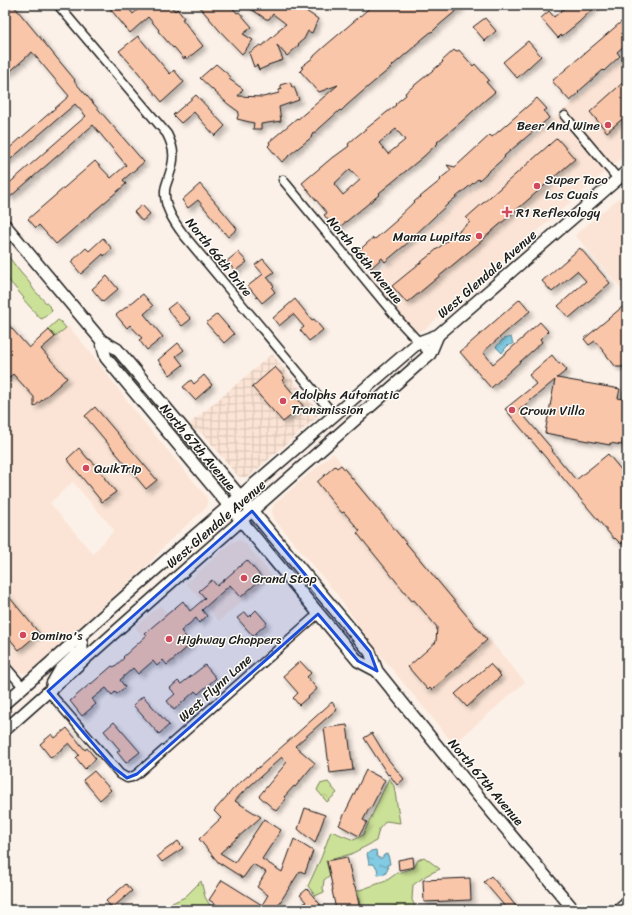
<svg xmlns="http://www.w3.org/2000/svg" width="632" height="915" font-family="Sriracha,sans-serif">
<defs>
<pattern id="industrial-grid" width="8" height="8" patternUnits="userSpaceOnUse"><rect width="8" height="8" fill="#fbe4d5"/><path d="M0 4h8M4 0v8" fill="none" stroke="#d7c3b6"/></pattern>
<pattern id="park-crowns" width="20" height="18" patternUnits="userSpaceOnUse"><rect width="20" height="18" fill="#cbe197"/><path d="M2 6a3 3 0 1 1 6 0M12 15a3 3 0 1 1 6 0" fill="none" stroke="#aec082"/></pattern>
<pattern id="water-ripples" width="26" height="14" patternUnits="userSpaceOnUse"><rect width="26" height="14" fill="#82cbe3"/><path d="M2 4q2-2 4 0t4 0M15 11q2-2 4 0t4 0" fill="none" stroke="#70aec2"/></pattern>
<filter id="shadow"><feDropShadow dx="3.5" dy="3.5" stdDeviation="2" flood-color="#0004"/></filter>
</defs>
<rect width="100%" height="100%" fill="#fcf1e8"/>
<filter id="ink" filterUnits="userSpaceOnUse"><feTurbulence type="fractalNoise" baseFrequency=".025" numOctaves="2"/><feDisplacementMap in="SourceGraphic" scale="8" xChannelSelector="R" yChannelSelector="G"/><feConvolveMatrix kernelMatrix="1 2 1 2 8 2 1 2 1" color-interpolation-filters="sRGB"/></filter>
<g filter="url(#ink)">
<g fill="#fbe4d5" fill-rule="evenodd">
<path d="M627,55V153L425,329L421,331L413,330L371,278Z"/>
<path d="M627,191V295L575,235Z"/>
<path d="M68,326L92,354L138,415L206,496L207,499V507L168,542L148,565L31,671L26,673H22L19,672L16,670L5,657V381ZM73,482L114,530L93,554L50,503Z"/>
<path d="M333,453L525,682L454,744L372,645L339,597L274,519L272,511L273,507L274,504Z"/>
<path d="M239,540L245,543L272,576L219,621L186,583L232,542Z"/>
<path d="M160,605L194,645L169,667L135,627Z"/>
</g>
<path fill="url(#industrial-grid)" d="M272,354L315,407L318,413L317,416L316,418L253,473L249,477H242L238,476L235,473L205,436L188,425Z"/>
<g fill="#cbe197" stroke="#747e5a">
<path d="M8,256L21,273L29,282L34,290L51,308L52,311L42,319L40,318L23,299L24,298L5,276V259Z"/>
<path d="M58,320L61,322L66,328L55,337L48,329Z"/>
<path d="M389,778L394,786L400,823L386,821L379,829L376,841L351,854L326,861L330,875L324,880L323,888L324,892L315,896L308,886L321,858L331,831L354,840L363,835Z"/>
<path d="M424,857L440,869L427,875L413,885L412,900L415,906L408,910L395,906L384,910L361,909L357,891L386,881L397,873L414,868L418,860Z"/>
<path d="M201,881L205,897L211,907L217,910H157L185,897Z"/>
</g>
<path fill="url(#park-crowns)" stroke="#747e5a" d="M328,782L337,793L327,802L317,790L320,784Z"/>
<g fill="url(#water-ripples)" stroke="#598593">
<path d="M511,337L513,344L507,346L502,353L496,347L503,339Z"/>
<path d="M376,850L377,857L379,858H382L384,855L386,854L388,855L390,864L387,865L388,869L385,874L378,875L377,868L373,864H369L367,854L371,851Z"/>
</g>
<g fill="#fac6aa" stroke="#1c1c1c" fill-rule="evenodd" filter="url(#shadow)">
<path d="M8,5H13L75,80L74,81L144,162L123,180L126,184L56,244L39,225L36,228L28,219L95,161L111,178L126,165L93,125L10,197L5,191V187L86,116L75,104L5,164V152L69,96L32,52L5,76V8Z"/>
<path d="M107,5H126L133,14L143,5H170L175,11L177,9L184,18L182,19L203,46L187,59L185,57L184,59L174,47L173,48L158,31L159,30L148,17L130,33Z"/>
<path d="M198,5H230L237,13L239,12L252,27L243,34L253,40L242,54L219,30Z"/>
<path d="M245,5H297L318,19L312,33L308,31L304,39L298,44L299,45L287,56L277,45L283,60L268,65V66L259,70L257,65L254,67L249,53L260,45L262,46L279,31L278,30L286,24L273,14L269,19H266Z"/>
<path d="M373,5H463L438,26L432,32V31L415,45V46L392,66H393L369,86L347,105L341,111L340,110L311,136L312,137L288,156V157L282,162L268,146L270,144L269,142L297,118L298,119L338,85L319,92L300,71L303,68L301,67L314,57V56L325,46Z"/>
<path d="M568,5H597L578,23L562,36L561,35L558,38L541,18L549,11L554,17Z"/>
<path d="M627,17V43L617,52L620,56L604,71L603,70L578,92L579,93L570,101L552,81Z"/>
<path d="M485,18L496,31L485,41L473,27Z"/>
<path d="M138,36L170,74L174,70L184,82L162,102L152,90L137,71L119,51Z"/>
<path d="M528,41L541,56L517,78L503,62Z"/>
<path d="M454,50L456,52L459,50L473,66L475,64L489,80L486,82L495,92L483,102L461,122L437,142L438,143L423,157L379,193L380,194L336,230L324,215L327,213L302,183L334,156V157L349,146L348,144L357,136L396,105L395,104L406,95L405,93L443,62L442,61ZM396,129L405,140L388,154L379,143ZM350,169L360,180L343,195L334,184Z"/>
<path d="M216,64L231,77L229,79L243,89L238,96L263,97L279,93V90L282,89L280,85L290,82L292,87H294L299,100L279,107L281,121L261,124V129H253L254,123L237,119L239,112L228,104L200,78Z"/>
<path d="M627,79V115L607,132L590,112Z"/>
<path d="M196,95L225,126L215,136L194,112L181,123L173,115Z"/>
<path d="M537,98L547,109L544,111L549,118L504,156L505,157L479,180L478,179L449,203L416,234L417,235L385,262L382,258L371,268L357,252L373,238L375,239L397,220L396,219L415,201L441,180L440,179L451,170L447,165L455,167L490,135L492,137Z"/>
<path d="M557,138L575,159L483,239H484L407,303L392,286L470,222L466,218Z"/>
<path d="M200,184L235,226L237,229L228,237L198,200L188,208L182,200Z"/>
<path d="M142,205L150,214L142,221L134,212Z"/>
<path d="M103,238L112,249L104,256L103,254L81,274L71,262L86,248L89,251Z"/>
<path d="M580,248L610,283L569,318L558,306L586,281L577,271L552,292L542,281Z"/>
<path d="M238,252L247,262L235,271L227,261Z"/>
<path d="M263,259L274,272L267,277L274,286L272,288L275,292L262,303L248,286L263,274L255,265Z"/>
<path d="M107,276L118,289L103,302L92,289Z"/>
<path d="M143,294L153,306L144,314L163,337L147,350L139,340L142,338L130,325L127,328L116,315Z"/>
<path d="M295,299L312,320L314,319L323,330L309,341L300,330L304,327L293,314L279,326L273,318Z"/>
<path d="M520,299L530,311L483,352L493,364L523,338V337L540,322L548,331L540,339L542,342L491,388L460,352Z"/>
<path d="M176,302L191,319L182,326L167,309Z"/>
<path d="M627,303V363L622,367H616L595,341L589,345L584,339Z"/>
<path d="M217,314L234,334L224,343L206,323Z"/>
<path d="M5,321L29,348L49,330L55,337L41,349L67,378L34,407V397L13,374L5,381Z"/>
<path d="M178,343L184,350L176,356L183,365L170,375L158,360Z"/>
<path d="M552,355L559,364L561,363L567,370L557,378L620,389L618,398L627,400V416L622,445L610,443V445L545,433L555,380L519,410L553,450L552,451L576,480L608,454L627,477V539L621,544L615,538L614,539L505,409L536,384L529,375Z"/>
<path d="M275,367L285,378L282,380L303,406L283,422L252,387Z"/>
<path d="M204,375L212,385L195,400L183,387L191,380L194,384Z"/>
<path d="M95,407L157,480L146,489L85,416Z"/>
<path d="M79,448L88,459L91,460L104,476L105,479L116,492L102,502L67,459Z"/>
<path d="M341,465L487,640L432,690L430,688L428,690L408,667L436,642L437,627L414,600L412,601L357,533L360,531L344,512L342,513L329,498H330L317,482L335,466L337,468Z"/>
<path d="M247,560L262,578L241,597L230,585L202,610L207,616L199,623L196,618L181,631L191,644L167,665L163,660L157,666L153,661L138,674L133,668L120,680L125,687L117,694L115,692L112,695L106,688L92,699L96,704L82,716L70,701L91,683V684L112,666L114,667L124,658L123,657L147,635L145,633L183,601L190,611L205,598L199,591L212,580L217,586Z"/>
<path d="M5,592L39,633L19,650L5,633Z"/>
<path d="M256,610L267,623L253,636L237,618L245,612L249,617Z"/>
<path d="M300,661L311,673L307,677L317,689L299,705L293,698L298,693L283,676Z"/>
<path d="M490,664L501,676L467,707L455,694Z"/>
<path d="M205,665L216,678L198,694L195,691L174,710L167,701L175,694L170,688L178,681L181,684Z"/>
<path d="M143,696L169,725L159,734L133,705Z"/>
<path d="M332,702L337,709L295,746L315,763L295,787L294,786L284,797L286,799L276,811L259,796L287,762L282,757L241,794L235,801L261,817L220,853L235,862L264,819L281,830L262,859L282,872L294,839L313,851L305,873L300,871L275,910H225L209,900L222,880L262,905L268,895L257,887L266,872L253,864L243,878L218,862L199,839L221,818L214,811L234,788L257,768V769Z"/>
<path d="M114,722L140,752L126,763L117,752L120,750L104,731Z"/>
<path d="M347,725L353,770L330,773L324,728Z"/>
<path d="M67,728L85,750L87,748L96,759L85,769L76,758L79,755L69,743L51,758L40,744L52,734L55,738Z"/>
<path d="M372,733L387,758L404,779L397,785L389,774L388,775L364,738Z"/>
<path d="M366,770L385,780L371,808L370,807L363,820L367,822L359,836L339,825Z"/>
<path d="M94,771L111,790L100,800L83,780Z"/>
<path d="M305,808L325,815L315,843L298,829Z"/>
<path d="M178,841L183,848L162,862L157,856Z"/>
<path d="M347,857L354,886H355L360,910H336L332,890H333L327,861Z"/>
<path d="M413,857L414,867L399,870L398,860Z"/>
<path d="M491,876L507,895L519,910H508L484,882Z"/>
<path d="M470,878L471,900L424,902L423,880Z"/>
<path d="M126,884L132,891L112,908L106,901Z"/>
<path d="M307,889L325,910H296L306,902L300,895Z"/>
</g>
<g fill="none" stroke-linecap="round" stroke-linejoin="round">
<defs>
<g id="street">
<path d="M58,5L167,134C175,150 175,159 169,176C168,181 165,186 165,191C164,207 174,222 183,234L334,415"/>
<path d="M565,116L618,179"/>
<path d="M283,180L402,324L430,354"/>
<path d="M5,666L23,687"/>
<path d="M48,691L120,774L127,778L132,777L137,774L318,614"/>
</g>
<g id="secondary">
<path d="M5,225L101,340L117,349L370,652L377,671L464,779L574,910"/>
<path d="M101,340L106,358L358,661L377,671"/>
<path d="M52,684L60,670L82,649V644L78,638"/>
<path d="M5,703L164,562L419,342L438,335L627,171"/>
<path d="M5,730L176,578L423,360L430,354L438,335"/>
<path d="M619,910L627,903"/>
</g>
</defs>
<use href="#street" stroke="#1c1c1c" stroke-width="11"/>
<use href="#secondary" stroke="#1c1c1c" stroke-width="14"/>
<use href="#street" stroke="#fdfcf7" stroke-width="8"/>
<use href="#secondary" stroke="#fdfcf7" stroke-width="11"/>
</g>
</g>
<path fill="#1d4ed8" fill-opacity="0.2" stroke="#1d4ed8" stroke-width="3" stroke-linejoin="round" d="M252,511L370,652L377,671L358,661L318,614L137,774L127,778L113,767L48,691Z"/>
<g fill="#d1495b" stroke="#fdfcf7" stroke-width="1.5">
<circle cx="608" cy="125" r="4"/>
<circle cx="537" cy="186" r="4"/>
<path d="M505 206h4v4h4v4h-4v4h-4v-4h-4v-4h4z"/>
<circle cx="479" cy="236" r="4"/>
<circle cx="283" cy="401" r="4"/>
<circle cx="512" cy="410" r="4"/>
<circle cx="86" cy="468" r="4"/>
<circle cx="244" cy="578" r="4"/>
<circle cx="23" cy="635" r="4"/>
<circle cx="169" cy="639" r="4"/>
</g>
<g text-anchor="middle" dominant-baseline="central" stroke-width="3" stroke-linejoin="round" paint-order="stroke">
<g font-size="13" fill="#1c1c1c" stroke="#fdfcf7" text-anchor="start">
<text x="600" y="125" text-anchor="end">Beer And Wine</text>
<text x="545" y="179">Super Taco<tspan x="545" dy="15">Los Cuais</tspan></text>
<text x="516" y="212">R1 Reflexology</text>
<text x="471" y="236" text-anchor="end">Mama Lupitas</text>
<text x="291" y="394">Adolphs Automatic<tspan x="291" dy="15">Transmission</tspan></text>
<text x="520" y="410">Crown Villa</text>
<text x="94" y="468">QuikTrip</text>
<text x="252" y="578">Grand Stop</text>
<text x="31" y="635">Domino's</text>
<text x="177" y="639">Highway Choppers</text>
</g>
<g font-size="13" fill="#1c1c1c" stroke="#fdfcf7">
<text transform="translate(219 257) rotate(51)">North 66th Drive</text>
<text transform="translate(365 260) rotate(50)">North 66th Avenue</text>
<text transform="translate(487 274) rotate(-41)">West Glendale Avenue</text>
<text transform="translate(198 447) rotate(50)">North 67th Avenue</text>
<text transform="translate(216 524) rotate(-41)">West Glendale Avenue</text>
<text transform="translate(215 688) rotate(-42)">West Flynn Lane</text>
<text transform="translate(486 782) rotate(50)">North 67th Avenue</text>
</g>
</g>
<rect width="632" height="915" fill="none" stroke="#fdfcf7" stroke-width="20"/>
<rect x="10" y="10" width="612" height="895" fill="none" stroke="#1c1c1c" stroke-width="1.5" filter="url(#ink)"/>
</svg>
